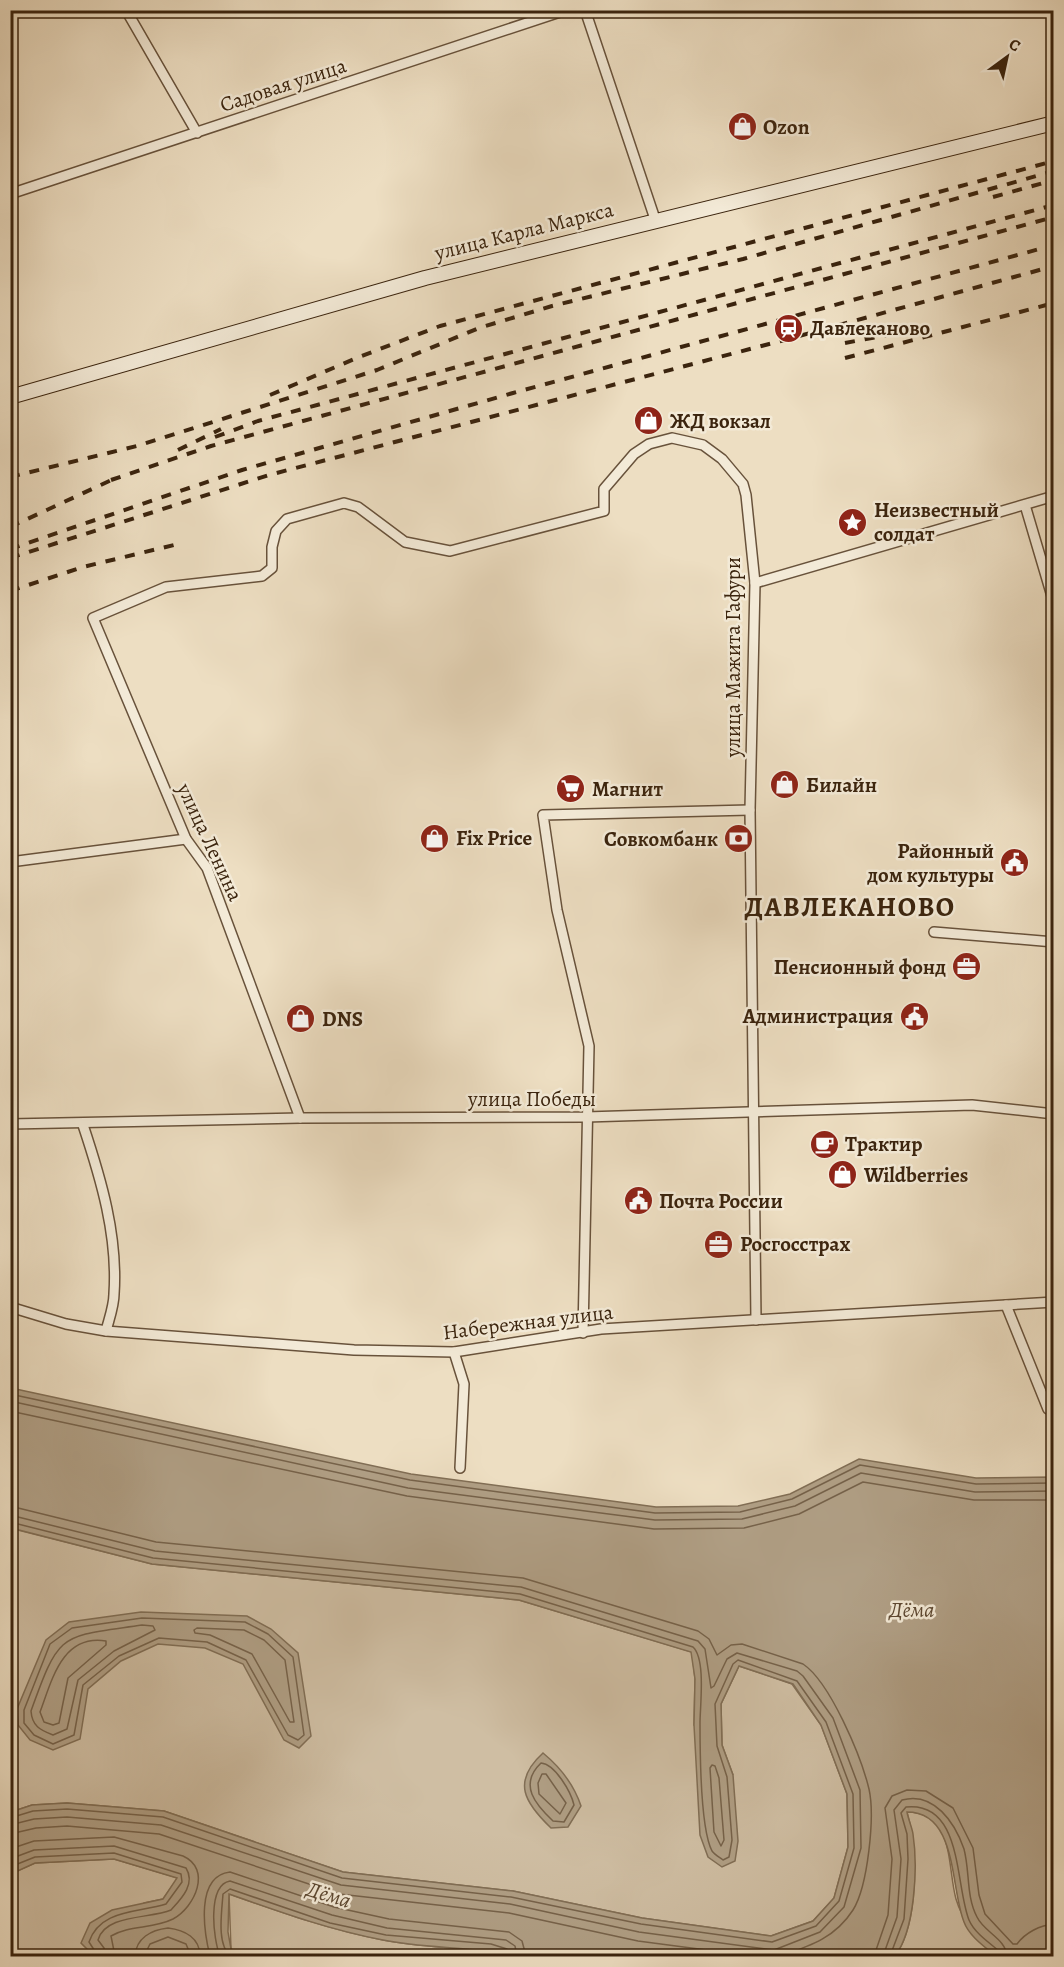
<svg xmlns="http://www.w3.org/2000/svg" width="1064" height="1967" font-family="Alegreya,serif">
<rect width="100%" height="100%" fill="#eddec2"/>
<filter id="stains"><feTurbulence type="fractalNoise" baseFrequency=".00333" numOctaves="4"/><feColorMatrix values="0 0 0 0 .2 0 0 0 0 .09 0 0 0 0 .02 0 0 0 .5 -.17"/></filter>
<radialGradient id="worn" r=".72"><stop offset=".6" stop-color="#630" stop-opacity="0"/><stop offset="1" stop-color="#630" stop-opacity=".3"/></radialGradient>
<g fill="#cfbea3" stroke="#857158" stroke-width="1.5">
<path d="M10,1528L152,1564L519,1600L692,1652L695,1679L694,1725L733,1775L722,1745L721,1704L739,1666L792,1684L821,1725L847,1794L848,1847L834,1898L813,1921L771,1936L642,1918L513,1891L343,1872L164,1811L67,1803L32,1805L11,1812Z"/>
<path d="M907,1812C955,1812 947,1867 956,1899C962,1920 980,1942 996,1956H895C919,1923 918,1850 907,1812Z"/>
<path d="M114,1859L178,1878L163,1899L144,1903L93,1955L108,1956H11L10,1874L35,1863Z"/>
<path d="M229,1894C280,1912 330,1930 383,1940C427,1949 472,1946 515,1956H242L231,1949Z"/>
</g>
<g fill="#b09f85" stroke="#816e55" stroke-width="1.5">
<path d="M11,1388L411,1474L656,1507L738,1506L790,1494L859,1459L976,1478L1053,1477V1946L1033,1956H996C985,1947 969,1936 964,1922C950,1888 958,1812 907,1812C908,1819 912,1827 913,1834C918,1867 915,1930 895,1956H515C472,1946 427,1949 383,1940C330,1930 280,1912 229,1894L228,1932L231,1949L242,1956H183L168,1950L151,1956L93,1955L81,1943L90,1923L112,1910L163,1899L177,1878L114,1859L35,1863L11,1874V1812L32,1805L67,1803L164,1811L343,1872L513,1891L642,1918L771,1936L813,1921L834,1898L848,1847L847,1794L821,1725L793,1684L739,1666L721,1704L722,1745L733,1775L738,1841L735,1861L722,1867L708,1857L700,1835L694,1725L695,1679L691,1652L519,1600L152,1564L11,1528Z"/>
<path d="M141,1612L247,1616L271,1629L298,1653L311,1736L299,1748L284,1740L243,1664L205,1648L158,1644L121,1661L88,1689L80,1739L53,1750L30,1740L18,1725L17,1709L46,1640L69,1622Z"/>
<path d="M543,1753C560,1767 574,1785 581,1806L568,1827L551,1828C525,1803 511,1782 543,1753Z"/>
</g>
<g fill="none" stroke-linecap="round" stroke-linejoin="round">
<g stroke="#76624a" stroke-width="1.5">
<path d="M10,1394L410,1480L655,1513L740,1512L792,1499L860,1465L976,1484L1054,1483"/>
<path d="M10,1401L408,1488L655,1520L742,1519L795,1506L861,1473L975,1492L1054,1491"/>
<path d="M10,1411L407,1496L654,1529L744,1528L799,1514L863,1482L974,1500H1054"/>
<path d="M10,1506L156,1542L523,1578L698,1631L709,1639L717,1655L731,1645L742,1644L803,1664C830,1682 861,1756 869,1789C875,1816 868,1886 853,1910C835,1938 810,1946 781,1956"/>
<path d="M10,1515L155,1551L521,1587L698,1641L705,1649L711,1688L714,1686L727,1659L737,1653L797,1671L803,1676L833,1718L860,1790L861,1848L844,1907L820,1932L774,1950L639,1932L510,1904L341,1885L161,1825L67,1817L34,1819L10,1825"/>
<path d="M10,1522L153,1558L520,1594L693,1647C706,1659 700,1706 700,1723C700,1751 700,1828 712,1851C715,1855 719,1857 723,1860L729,1857L732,1840L727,1777L717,1746L715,1704L733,1664L738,1660L797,1681L826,1722L853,1794L854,1848L839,1901L816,1926L772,1942L641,1924L511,1897L342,1878L163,1817L67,1809L33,1811L10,1818"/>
<path d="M142,1618L245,1622L268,1634L293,1657L304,1735L298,1740L288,1735L246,1660L207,1642L159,1638L119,1656L83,1685L74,1735L53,1744L34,1735L24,1723V1710L50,1644L72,1628Z"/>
<path d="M142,1625L153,1626L155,1630L114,1651L78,1680L67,1729L53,1735C40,1730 32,1726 31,1711C60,1630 60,1637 142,1625Z"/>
<path d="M197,1628L244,1630L264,1640L285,1660L294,1722H290L252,1654L210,1635L195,1633L194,1630Z"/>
<path d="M106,1641V1645L68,1678L59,1723L53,1725L44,1722L40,1712C52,1680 62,1634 106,1641Z"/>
<path d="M541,1763C555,1764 571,1792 574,1805L564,1822L553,1821C536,1805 518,1785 541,1763Z"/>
<path d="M712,1765L715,1766L719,1778L724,1840L721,1846L714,1832L710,1768Z"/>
<path d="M546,1774L566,1803L560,1814L539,1794L538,1783L542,1774Z"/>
<path d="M10,1834L36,1828L67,1826L159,1834L339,1894L509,1913L638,1941L752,1956"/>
<path d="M10,1849L34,1841L114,1837L183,1856C212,1869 195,1907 173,1919C153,1929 129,1925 111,1936L115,1956"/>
<path d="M10,1859L34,1850L114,1846L186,1868C196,1884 181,1899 171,1910C150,1919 105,1914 98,1940L104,1948L106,1956"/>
<path d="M10,1867L35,1857L114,1853L181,1874L182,1882L166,1904C138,1913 100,1909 89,1942L98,1956"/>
<path d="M135,1956C136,1938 151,1930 168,1928C185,1930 200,1938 200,1956"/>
<path d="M144,1956L150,1944L168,1937L186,1944L191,1956"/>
<path d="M210,1956C204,1932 195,1876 230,1872L334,1907L389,1919L509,1932L522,1941L526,1956"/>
<path d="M220,1956C213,1939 207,1885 230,1881L332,1915L387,1928L506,1940L515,1946L517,1956"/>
<path d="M231,1956C216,1946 222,1910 223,1894L230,1889L330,1923L386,1935L491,1944L507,1949L510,1956"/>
<path d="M874,1956L888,1915L892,1859L885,1808L892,1796L907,1790L926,1791L953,1808L973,1848L979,1895L985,1914L1013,1944H1017C1025,1933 1040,1925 1054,1924"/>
<path d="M883,1956L897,1917L901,1859L894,1810L902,1800C934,1791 955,1823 964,1849C970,1872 966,1896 977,1917C984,1932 1006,1939 1007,1956"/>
<path d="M890,1956L904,1919L908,1859L907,1834L901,1813L906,1807C963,1801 955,1885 969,1920C974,1932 988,1942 998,1950L999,1956"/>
</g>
<defs>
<g id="street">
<path d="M126,10L197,133"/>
<path d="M585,10L655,219"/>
<path d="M10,194L566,10"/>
<path d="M1025,505L1054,603"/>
<path d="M755,583L1054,496"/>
<path d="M10,862L186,839"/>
<path d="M934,932L1054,942"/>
<path d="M300,1118L207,868L186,839L93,618L166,587L262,576L272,568V547L276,531L287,519L344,503L358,507L405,542L450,551L604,511V489L634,454L649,444L672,438L703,445L722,459L743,484L746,495L755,583L750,810L756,1320"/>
<path d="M10,1124L300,1118L586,1117L972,1105L1054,1114"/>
<path d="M83,1125C101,1179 118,1236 114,1294C114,1306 109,1319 106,1331"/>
<path d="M1006,1305L1048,1409"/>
<path d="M10,1307L66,1324L106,1331L354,1350L454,1352L601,1329L1054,1302"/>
<path d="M583,1333L589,1046L557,910L543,815L750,810"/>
<path d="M454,1352L464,1384L460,1468"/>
</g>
<path id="secondary" d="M10,397L425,278L1054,123"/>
</defs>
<use href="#street" stroke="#68523b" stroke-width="12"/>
<use href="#secondary" stroke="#3b240e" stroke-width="16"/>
<use href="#street" stroke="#f3ead7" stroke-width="9"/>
<use href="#secondary" stroke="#f3ead7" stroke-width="14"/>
<g stroke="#3b240e" stroke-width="4" stroke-dasharray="10 10" stroke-linecap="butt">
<path d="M993,197L1054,180"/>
<path d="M845,343L930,327"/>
<path d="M845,358L1054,303"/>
<path d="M270,395L359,357L440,326L1054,161"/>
<path d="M215,437L258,421L1054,205"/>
<path d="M178,450L221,429"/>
<path d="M10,477L137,446L377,370L479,328L552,306L743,259L1054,171"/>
<path d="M111,480L211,446L1054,217"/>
<path d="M10,527L118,477"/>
<path d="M10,549L242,470L513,393L1054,245"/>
<path d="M10,558L269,475L792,338L1054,266"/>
<path d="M10,591L83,567L174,545"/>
</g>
</g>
<defs>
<symbol id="shop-disc" viewBox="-11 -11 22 22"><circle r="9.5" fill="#8f2418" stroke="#f3ead7"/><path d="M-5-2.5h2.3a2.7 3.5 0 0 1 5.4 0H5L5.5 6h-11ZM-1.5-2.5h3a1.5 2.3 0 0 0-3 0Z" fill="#fff"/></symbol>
<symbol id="station-disc" viewBox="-11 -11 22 22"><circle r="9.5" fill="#8f2418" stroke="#f3ead7"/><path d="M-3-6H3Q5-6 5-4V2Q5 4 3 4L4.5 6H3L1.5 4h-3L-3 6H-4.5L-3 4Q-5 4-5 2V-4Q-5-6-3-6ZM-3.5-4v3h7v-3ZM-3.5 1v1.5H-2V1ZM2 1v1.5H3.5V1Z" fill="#fff"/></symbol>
<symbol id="sight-disc" viewBox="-11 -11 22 22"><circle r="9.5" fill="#8f2418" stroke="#f3ead7"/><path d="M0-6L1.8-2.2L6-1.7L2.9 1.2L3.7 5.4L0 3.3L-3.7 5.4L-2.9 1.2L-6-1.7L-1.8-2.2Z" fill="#fff"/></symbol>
<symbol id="supermarket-disc" viewBox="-11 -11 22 22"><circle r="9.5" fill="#8f2418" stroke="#f3ead7"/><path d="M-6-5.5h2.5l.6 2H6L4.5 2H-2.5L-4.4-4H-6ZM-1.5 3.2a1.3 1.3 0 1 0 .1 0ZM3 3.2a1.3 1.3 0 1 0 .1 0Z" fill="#fff"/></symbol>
<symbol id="bank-disc" viewBox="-11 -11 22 22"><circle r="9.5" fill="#8f2418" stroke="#f3ead7"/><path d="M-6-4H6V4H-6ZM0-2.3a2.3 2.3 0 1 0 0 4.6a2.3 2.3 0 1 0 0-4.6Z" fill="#fff"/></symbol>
<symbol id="civic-disc" viewBox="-11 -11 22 22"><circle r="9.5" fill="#8f2418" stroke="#f3ead7"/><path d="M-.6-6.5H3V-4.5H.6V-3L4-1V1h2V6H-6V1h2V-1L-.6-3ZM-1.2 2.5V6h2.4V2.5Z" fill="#fff"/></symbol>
<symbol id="office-disc" viewBox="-11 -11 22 22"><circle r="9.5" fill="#8f2418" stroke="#f3ead7"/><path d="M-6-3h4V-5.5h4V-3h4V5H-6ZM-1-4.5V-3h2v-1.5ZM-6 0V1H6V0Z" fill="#fff"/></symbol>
<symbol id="cafe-disc" viewBox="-11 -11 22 22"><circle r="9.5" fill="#8f2418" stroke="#f3ead7"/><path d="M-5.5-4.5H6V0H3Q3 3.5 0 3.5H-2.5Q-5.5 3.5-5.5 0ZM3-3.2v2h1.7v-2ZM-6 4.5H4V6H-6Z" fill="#fff"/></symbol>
</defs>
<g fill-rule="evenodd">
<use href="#shop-disc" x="726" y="110" width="33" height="33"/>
<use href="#station-disc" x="772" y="312" width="33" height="33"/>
<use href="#shop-disc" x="632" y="404" width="33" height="33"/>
<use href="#sight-disc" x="836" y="506" width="33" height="33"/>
<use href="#shop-disc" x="768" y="768" width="33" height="33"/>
<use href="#supermarket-disc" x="554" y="772" width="33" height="33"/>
<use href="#shop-disc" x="418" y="822" width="33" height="33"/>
<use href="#bank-disc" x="722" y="822" width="33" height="33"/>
<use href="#civic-disc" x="998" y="846" width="33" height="33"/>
<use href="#office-disc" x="950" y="950" width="33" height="33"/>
<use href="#civic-disc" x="898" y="1000" width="33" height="33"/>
<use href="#shop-disc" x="284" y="1002" width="33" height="33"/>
<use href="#cafe-disc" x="808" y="1128" width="33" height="33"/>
<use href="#shop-disc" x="826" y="1158" width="33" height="33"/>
<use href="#civic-disc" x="622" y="1184" width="33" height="33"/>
<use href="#office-disc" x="702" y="1228" width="33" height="33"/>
</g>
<g text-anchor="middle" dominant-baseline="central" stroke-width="5" stroke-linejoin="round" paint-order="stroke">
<g font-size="21" fill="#3b240e" stroke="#f3ead7">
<text transform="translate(283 85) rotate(-18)">Садовая улица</text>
<text transform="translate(524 231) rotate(-14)">улица Карла Маркса</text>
<text transform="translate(733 657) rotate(-90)">улица Мажита Гафури</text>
<text transform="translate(210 842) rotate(65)">улица Ленина</text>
<text x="532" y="1099">улица Победы</text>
<text transform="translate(528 1322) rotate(-7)">Набережная улица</text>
</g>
<g font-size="21" font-weight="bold" fill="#3b240e" stroke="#f3ead7" text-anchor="start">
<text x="763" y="127">Ozon</text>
<text x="810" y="328">Давлеканово</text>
<text x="670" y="421">ЖД вокзал</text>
<text x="874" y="510">Неизвестный<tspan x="874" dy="24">солдат</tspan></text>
<text x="806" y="785">Билайн</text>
<text x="592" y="789">Магнит</text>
<text x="456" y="838">Fix Price</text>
<text x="718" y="839" text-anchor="end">Совкомбанк</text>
<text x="994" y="851" text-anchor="end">Районный<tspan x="994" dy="24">дом культуры</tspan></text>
<text x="946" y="967" text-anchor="end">Пенсионный фонд</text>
<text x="893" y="1016" text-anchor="end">Администрация</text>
<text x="322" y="1019">DNS</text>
<text x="845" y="1144">Трактир</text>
<text x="864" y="1175">Wildberries</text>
<text x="659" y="1201">Почта России</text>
<text x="740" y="1244">Росгосстрах</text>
</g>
<g font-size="22" font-style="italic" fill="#5e4932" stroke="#f3ead7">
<text x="912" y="1610">Дёма</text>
<text transform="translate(329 1895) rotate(17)">Дёма</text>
</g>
<g font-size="27" font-weight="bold" letter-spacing="1.5" fill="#3b240e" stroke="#f3ead7">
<text x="850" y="907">ДАВЛЕКАНОВО</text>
</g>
</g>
<rect width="1064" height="1967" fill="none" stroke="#eddec2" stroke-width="36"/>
<rect x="12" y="12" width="1040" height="1943" fill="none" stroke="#3b240e" stroke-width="3"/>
<rect x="18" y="18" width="1028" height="1931" fill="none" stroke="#3b240e" stroke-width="1.5"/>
<g transform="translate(1007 57) rotate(33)" stroke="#f3ead7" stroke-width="4.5" paint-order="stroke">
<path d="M0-4.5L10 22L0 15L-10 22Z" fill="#3b240e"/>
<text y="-9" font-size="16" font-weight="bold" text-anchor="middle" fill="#3b240e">С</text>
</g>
<rect width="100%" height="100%" filter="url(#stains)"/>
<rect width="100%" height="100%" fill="url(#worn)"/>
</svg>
